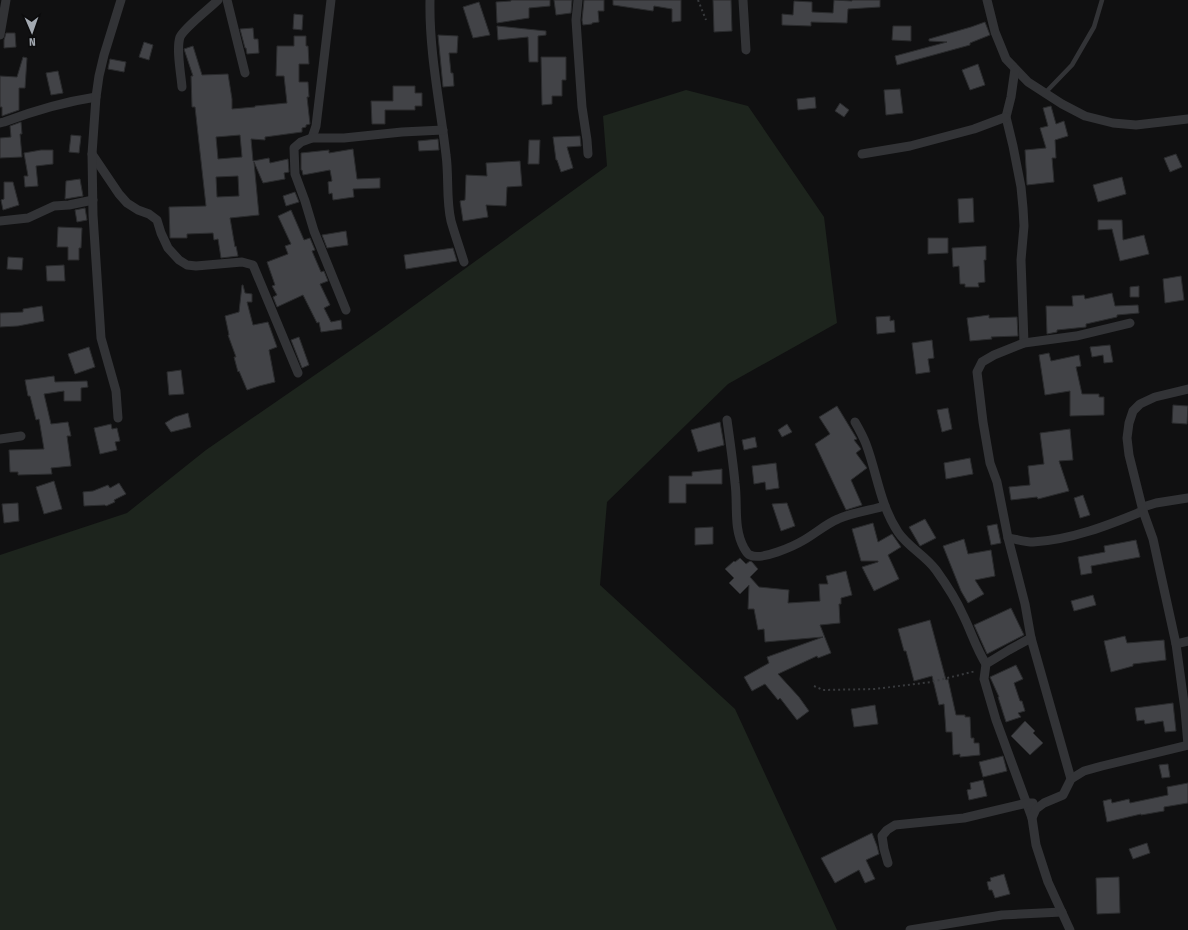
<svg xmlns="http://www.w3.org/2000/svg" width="1188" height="930" font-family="'Fira Sans Condensed',sans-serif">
<rect width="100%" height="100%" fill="#101011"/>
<path fill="#1d241d" d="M686,90L748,106L824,217L837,323L728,384L607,502L600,585L735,709L837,930H0V555L127,513L206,450L383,328L607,166L603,116Z"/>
<g fill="#424347" stroke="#2a2b2d" fill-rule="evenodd">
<path d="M511,0H550V6L529,8V18L497,23L496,2L511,1Z"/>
<path d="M554,0H572L571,13L556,15Z"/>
<path d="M584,0H604V11H598L599,22L592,23V24L583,25L582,20Z"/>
<path d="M613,0H681V21L672,22V9L654,6L653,11L613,5Z"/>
<path d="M713,0H731L732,31L714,32Z"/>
<path d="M834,0L852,1V0H880V7L848,9L847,23L811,22V26L782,25V14L793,15L794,1L812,2V12L833,13Z"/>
<path d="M479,2L490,35L473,38L463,7Z"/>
<path d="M294,14L303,15L302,30L293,29Z"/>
<path d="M985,22L990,35L970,43V45L897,65L895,56L947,42L929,41V39L971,27Z"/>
<path d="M497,26L546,31V35L538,36V62H529L528,37L498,40Z"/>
<path d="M893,26H911V41L892,40Z"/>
<path d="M253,28L254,39H258L259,53L247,54L246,48H245L240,29Z"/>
<path d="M6,33H15L16,47L4,48V40Z"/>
<path d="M438,35L458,36L457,53H449L451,73H453L454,86L443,87Z"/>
<path d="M294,36H306V46H308L309,64H299V82H308L309,97H307L310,124L306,125V127L302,128V132L265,137V140L251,139L253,161L269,158L270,163L288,159L289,172L284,173L285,179L263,183L254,162L259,215L230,218L235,247L236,246L238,256L221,258L218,239L214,240L213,233L187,234V238H170L169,207L206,206L195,107H192L191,76H193L184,49L193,46L202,75L228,74L232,99V109L255,107V106L287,103L284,76H276L277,46H294ZM240,135L242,157L218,159L216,137ZM238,176L239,196L217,197L216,177Z"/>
<path d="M144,42L153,45L149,60L139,57Z"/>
<path d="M23,57L27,58L25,88H19V110L2,116V107H0V76L17,77Z"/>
<path d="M541,57H566V80H562V96H552V104L542,105Z"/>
<path d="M110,59L126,62L124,72L108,69Z"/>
<path d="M978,64L985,85L970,90L962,70Z"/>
<path d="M58,71L63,93L51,95L46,73Z"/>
<path d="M393,86H415V93H422V106H415V110H385V124H372L371,101H393Z"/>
<path d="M900,89L903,113L886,115L884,90Z"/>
<path d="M815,97L816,108L798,110L797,99Z"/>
<path d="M840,103L849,110L844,117L835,111Z"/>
<path d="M1051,106L1056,124L1064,121L1068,136L1055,140L1056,158H1052L1054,182L1027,185L1025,150L1046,148L1040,128L1048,126L1043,108Z"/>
<path d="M21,122L22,134H20L22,157L0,158V138L11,137L10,126Z"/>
<path d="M71,135L81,136L79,153L69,152Z"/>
<path d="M580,136L581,146L567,147L573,168L561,172L557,160H556L553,137Z"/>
<path d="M438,139L439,150L419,151L418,141Z"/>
<path d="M529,140H540L539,164H528Z"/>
<path d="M353,149L357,179L380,178V188L353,189L354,197L333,200L332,193L329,194L328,182L332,181L330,170L303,175L302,170H301V153L329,150V153Z"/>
<path d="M41,150H53V164L36,166L38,186L25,187L24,176H28L24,153Z"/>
<path d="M1176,154L1182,167L1170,172L1164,158Z"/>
<path d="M520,161L522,186L507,187L506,206L486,205L488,217L463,221L460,201L465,200L466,175L487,176L486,163Z"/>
<path d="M1122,177L1126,194L1098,202L1093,185Z"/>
<path d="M80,179L83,196L65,199L66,181Z"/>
<path d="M4,182H13L19,205L3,210L1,200L4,199Z"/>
<path d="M295,192L299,202L286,206L283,196Z"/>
<path d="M973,198L974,222L959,223L958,199Z"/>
<path d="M85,208L87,220L77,222L75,210Z"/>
<path d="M291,210L304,240L310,238L315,250L312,251L321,272L324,271L328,281L320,284L330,305L324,308L331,322L341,320L342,329L321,332L319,322L317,323L303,295L277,307L273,297L277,295L272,286L275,285L267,262L288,254L285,246L291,244L278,216Z"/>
<path d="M1098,220H1122L1123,240L1144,235L1149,254L1120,261L1112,229L1098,230Z"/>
<path d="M58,227L82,228L81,248H79V260H68V247H57Z"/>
<path d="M346,231L348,245L327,248L322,235Z"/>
<path d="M928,238H948V253L928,254Z"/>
<path d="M986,246V260H984L985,282L978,283L979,287H965V284H960L959,266L953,267L952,248Z"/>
<path d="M453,248L457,261L406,269L404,255Z"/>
<path d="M8,257L23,258L22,270L7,269Z"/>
<path d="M64,265L65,281H47L46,266Z"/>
<path d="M1181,276L1184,300L1165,303L1163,279Z"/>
<path d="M242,285H243L245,293L252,294V302H247L253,325L268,322L277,347L269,350L275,382L259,386L247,390L239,371L238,372L234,357H236L228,335H229L225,316L239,312Z"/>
<path d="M1139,286V297H1130V287Z"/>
<path d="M1112,293L1115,306L1138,305L1139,313L1117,315V317L1086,324V327L1057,330V332L1047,334L1046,306H1073L1072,296L1084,295L1085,299Z"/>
<path d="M42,306L44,321L18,326L0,327V313L23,312V309Z"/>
<path d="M989,315V318L1017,317L1018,336L991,337L992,339L970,341L967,318Z"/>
<path d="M890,316V321L894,320L895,332L877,334L876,317Z"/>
<path d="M299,337L309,365L302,368L291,340Z"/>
<path d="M932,340L934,358L928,359L930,372L916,374L912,343Z"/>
<path d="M1110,345L1113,362L1104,363L1103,355L1092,357L1090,347Z"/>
<path d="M89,347L95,367L75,374L68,354Z"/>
<path d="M1049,353L1051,361L1079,355L1081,366L1076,367L1082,394H1099V397H1104V415L1070,416V391L1045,395L1039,355Z"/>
<path d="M181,370L184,394L169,395L167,372Z"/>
<path d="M54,376L55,382L87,381L88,387L81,388V401H64V391L44,394L51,424L68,422L71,436H67L71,466L51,468L52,474L18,475V472H10L9,450L44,449L39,419L36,420L30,396H28L25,380Z"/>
<path d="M1173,405L1188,406L1187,424L1172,423Z"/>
<path d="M837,406L857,439L854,440L861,449L856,453L867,468L851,480L862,505L846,510L815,444L830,434L819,417Z"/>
<path d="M948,408L952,429L942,432L937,410Z"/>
<path d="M188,413L191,427L171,432L165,423L175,417Z"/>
<path d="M720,422L724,445L698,452L691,430Z"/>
<path d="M111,424L112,429L117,428L120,441L115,442L117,450L100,454L94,428Z"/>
<path d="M787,424L792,432L782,437L778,430Z"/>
<path d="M1070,429L1073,460L1059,461L1069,491L1038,499L1037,497L1011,500L1009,487L1030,485L1028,466L1044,464L1040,433Z"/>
<path d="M755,437L757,447L744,450L742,440Z"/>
<path d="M970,458L973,474L946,479L944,463Z"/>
<path d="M776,463L779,488L766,490L765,482L754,484L752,466Z"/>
<path d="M722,469V484H686V503H669V476H692V472Z"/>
<path d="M54,481L62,509L44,514L36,487Z"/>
<path d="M119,483L126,494L114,500L115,502L106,506L105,505L84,506L83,492L93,491L108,485L110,488Z"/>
<path d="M1083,495L1090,515L1080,518L1074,498Z"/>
<path d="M18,503L19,521L4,523L2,504Z"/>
<path d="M787,503L795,526L781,531L772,504Z"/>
<path d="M925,519L936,538L920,546L909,527Z"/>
<path d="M873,523L878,542L892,534L901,547L888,555L899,579L874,591L862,567L878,562V561H861L852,529Z"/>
<path d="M997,524L1001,543L991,545L987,526Z"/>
<path d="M713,527V544L695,545V528Z"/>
<path d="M964,539L968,554L991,550L995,576L975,580L984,594L968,603L961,591L943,546Z"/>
<path d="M1136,540L1140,557L1091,566L1092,573L1081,575L1078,557L1105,552L1104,546Z"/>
<path d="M740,558L746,564L750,561L752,562L758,569L750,577L759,587L789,590L788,603L820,601L819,584H828L826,576L846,571L852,595L841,598V604H839L840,623L820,625L831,653L818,658L817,656L778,674L799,697L809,711L797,720L780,698L778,700L765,684L752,691L744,677L769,663L767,657L823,637L765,642L764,629L758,630L754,609H748L749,585L740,594L729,583L734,578L725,569L734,561L735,562Z"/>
<path d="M1093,595L1096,605L1074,611L1071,601Z"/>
<path d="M1011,608L1024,635L987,654L974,625Z"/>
<path d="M930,620L946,680L948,679L956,715H965V717H970L971,738H974V743H979L980,755L960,757V754L953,755L952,732H946L944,704L939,705L932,676L914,681L906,651H904L898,629Z"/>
<path d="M1125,636L1127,643L1164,640L1166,660L1133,664V666L1111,672L1104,641Z"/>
<path d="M1016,665L1023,679L1014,683L1020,701H1022L1025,711L1018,713L1021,717L1006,722L998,697H999L990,677Z"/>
<path d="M1173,703L1176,731L1165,732L1163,721L1145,724L1144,720L1137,721L1135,708Z"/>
<path d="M875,705L878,724L854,727L851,709Z"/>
<path d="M1025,721L1035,731L1033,733L1043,743L1030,755L1011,736Z"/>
<path d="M1003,756L1007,771L983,777L979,762Z"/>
<path d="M1168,764L1170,777L1162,778L1159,765Z"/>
<path d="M983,780L987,796L969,800L967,790L971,789L970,783Z"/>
<path d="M1188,783V803L1164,807V811L1141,815V814L1107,822L1103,801L1111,799L1112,803L1129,799L1130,803L1168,795L1167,787Z"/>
<path d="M872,833L877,846L879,854L866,860L875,879L865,883L859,870L835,883L821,858Z"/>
<path d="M1147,843L1150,853L1133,859L1129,849Z"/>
<path d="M1004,874L1010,894L995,898L992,890H989L987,882L991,881L990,878Z"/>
<path d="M1119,877L1120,913L1097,914L1096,878Z"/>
</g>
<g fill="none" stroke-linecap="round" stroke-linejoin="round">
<g stroke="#383a3d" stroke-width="2" stroke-dasharray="2 3" stroke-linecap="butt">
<path d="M698,0L706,20"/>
<path d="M814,686L823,690L875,689L931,682L976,671"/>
</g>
<path stroke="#323336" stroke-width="4.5" d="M1045,93L1072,65L1094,27L1102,0"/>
<g stroke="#323336" stroke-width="9">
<path d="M227,0L245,73"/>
<path d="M430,0C429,52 440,103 446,155C449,176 446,200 451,221C455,235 460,249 464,262"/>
<path d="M578,0L576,20L578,50L582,107L587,140L588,154"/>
<path d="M743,0L746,50"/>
<path d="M987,0L995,32L1006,59L1028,82L1062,104L1085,116L1113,123L1136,125L1188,119"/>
<path d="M0,35L6,0"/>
<path d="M1015,69L1011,97L1006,117L1013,146L1021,187L1023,208L1024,226L1021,260L1024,343"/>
<path d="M182,87C181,74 176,49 180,37C184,28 210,8 218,0"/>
<path d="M0,123L4,122C36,110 63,102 96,97"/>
<path d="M312,138L316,126L331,0"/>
<path d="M92,154L119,194L127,203L138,210L149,214L157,220L161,233L168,248L179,260L187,265L196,266L242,262L253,265L298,373"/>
<path d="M862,154L910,146L974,129L1006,117"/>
<path d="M0,221L28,218L54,206L69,205L93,200"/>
<path d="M346,310L314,231L305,201L295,174L294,148L301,142L312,138H344L402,132L443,130"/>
<path d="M118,418L116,391L101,338L93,215L92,154L96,97L99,76L104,55L121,0"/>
<path d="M727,420C730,441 733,462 735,483C738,505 733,528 744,548C746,551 747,554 750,555C761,561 794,546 804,540C816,533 826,524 838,519C851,513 871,510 885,506"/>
<path d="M855,422C859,429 863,436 866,444C877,473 880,505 898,532C908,547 925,555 936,570C946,584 956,599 963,615C971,631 976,648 986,664"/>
<path d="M0,439L21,436"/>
<path d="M1143,507L1156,503L1188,498"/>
<path d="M1008,538C1016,539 1025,542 1033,542C1071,540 1109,525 1143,511"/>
<path d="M1031,638L1009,650L986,664L984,679L996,720L1032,818"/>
<path d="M1176,644L1188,641"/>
<path d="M1188,745L1185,710L1176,644L1153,539L1143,511L1129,455L1127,438L1129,423L1133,411L1140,404L1155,397L1188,389"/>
<path d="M1071,779L1031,638L1025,604L1008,538L997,482L990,463L983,422L977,372L982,362L994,355L1024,343L1076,336L1130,323"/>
<path d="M888,863L884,849L882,836L887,830L895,825L964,818L1027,803H1033"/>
<path d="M910,930L1002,915L1062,912"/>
<path d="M1070,930L1048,882L1036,845L1032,818L1036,809L1044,803L1063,795L1071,779L1084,771L1102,766L1188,745"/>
</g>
</g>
<g transform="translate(32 32) rotate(178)" stroke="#0b0b0c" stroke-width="3" paint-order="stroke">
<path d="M0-3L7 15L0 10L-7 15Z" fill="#a3a9b1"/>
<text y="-6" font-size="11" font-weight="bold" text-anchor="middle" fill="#a3a9b1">N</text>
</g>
</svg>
